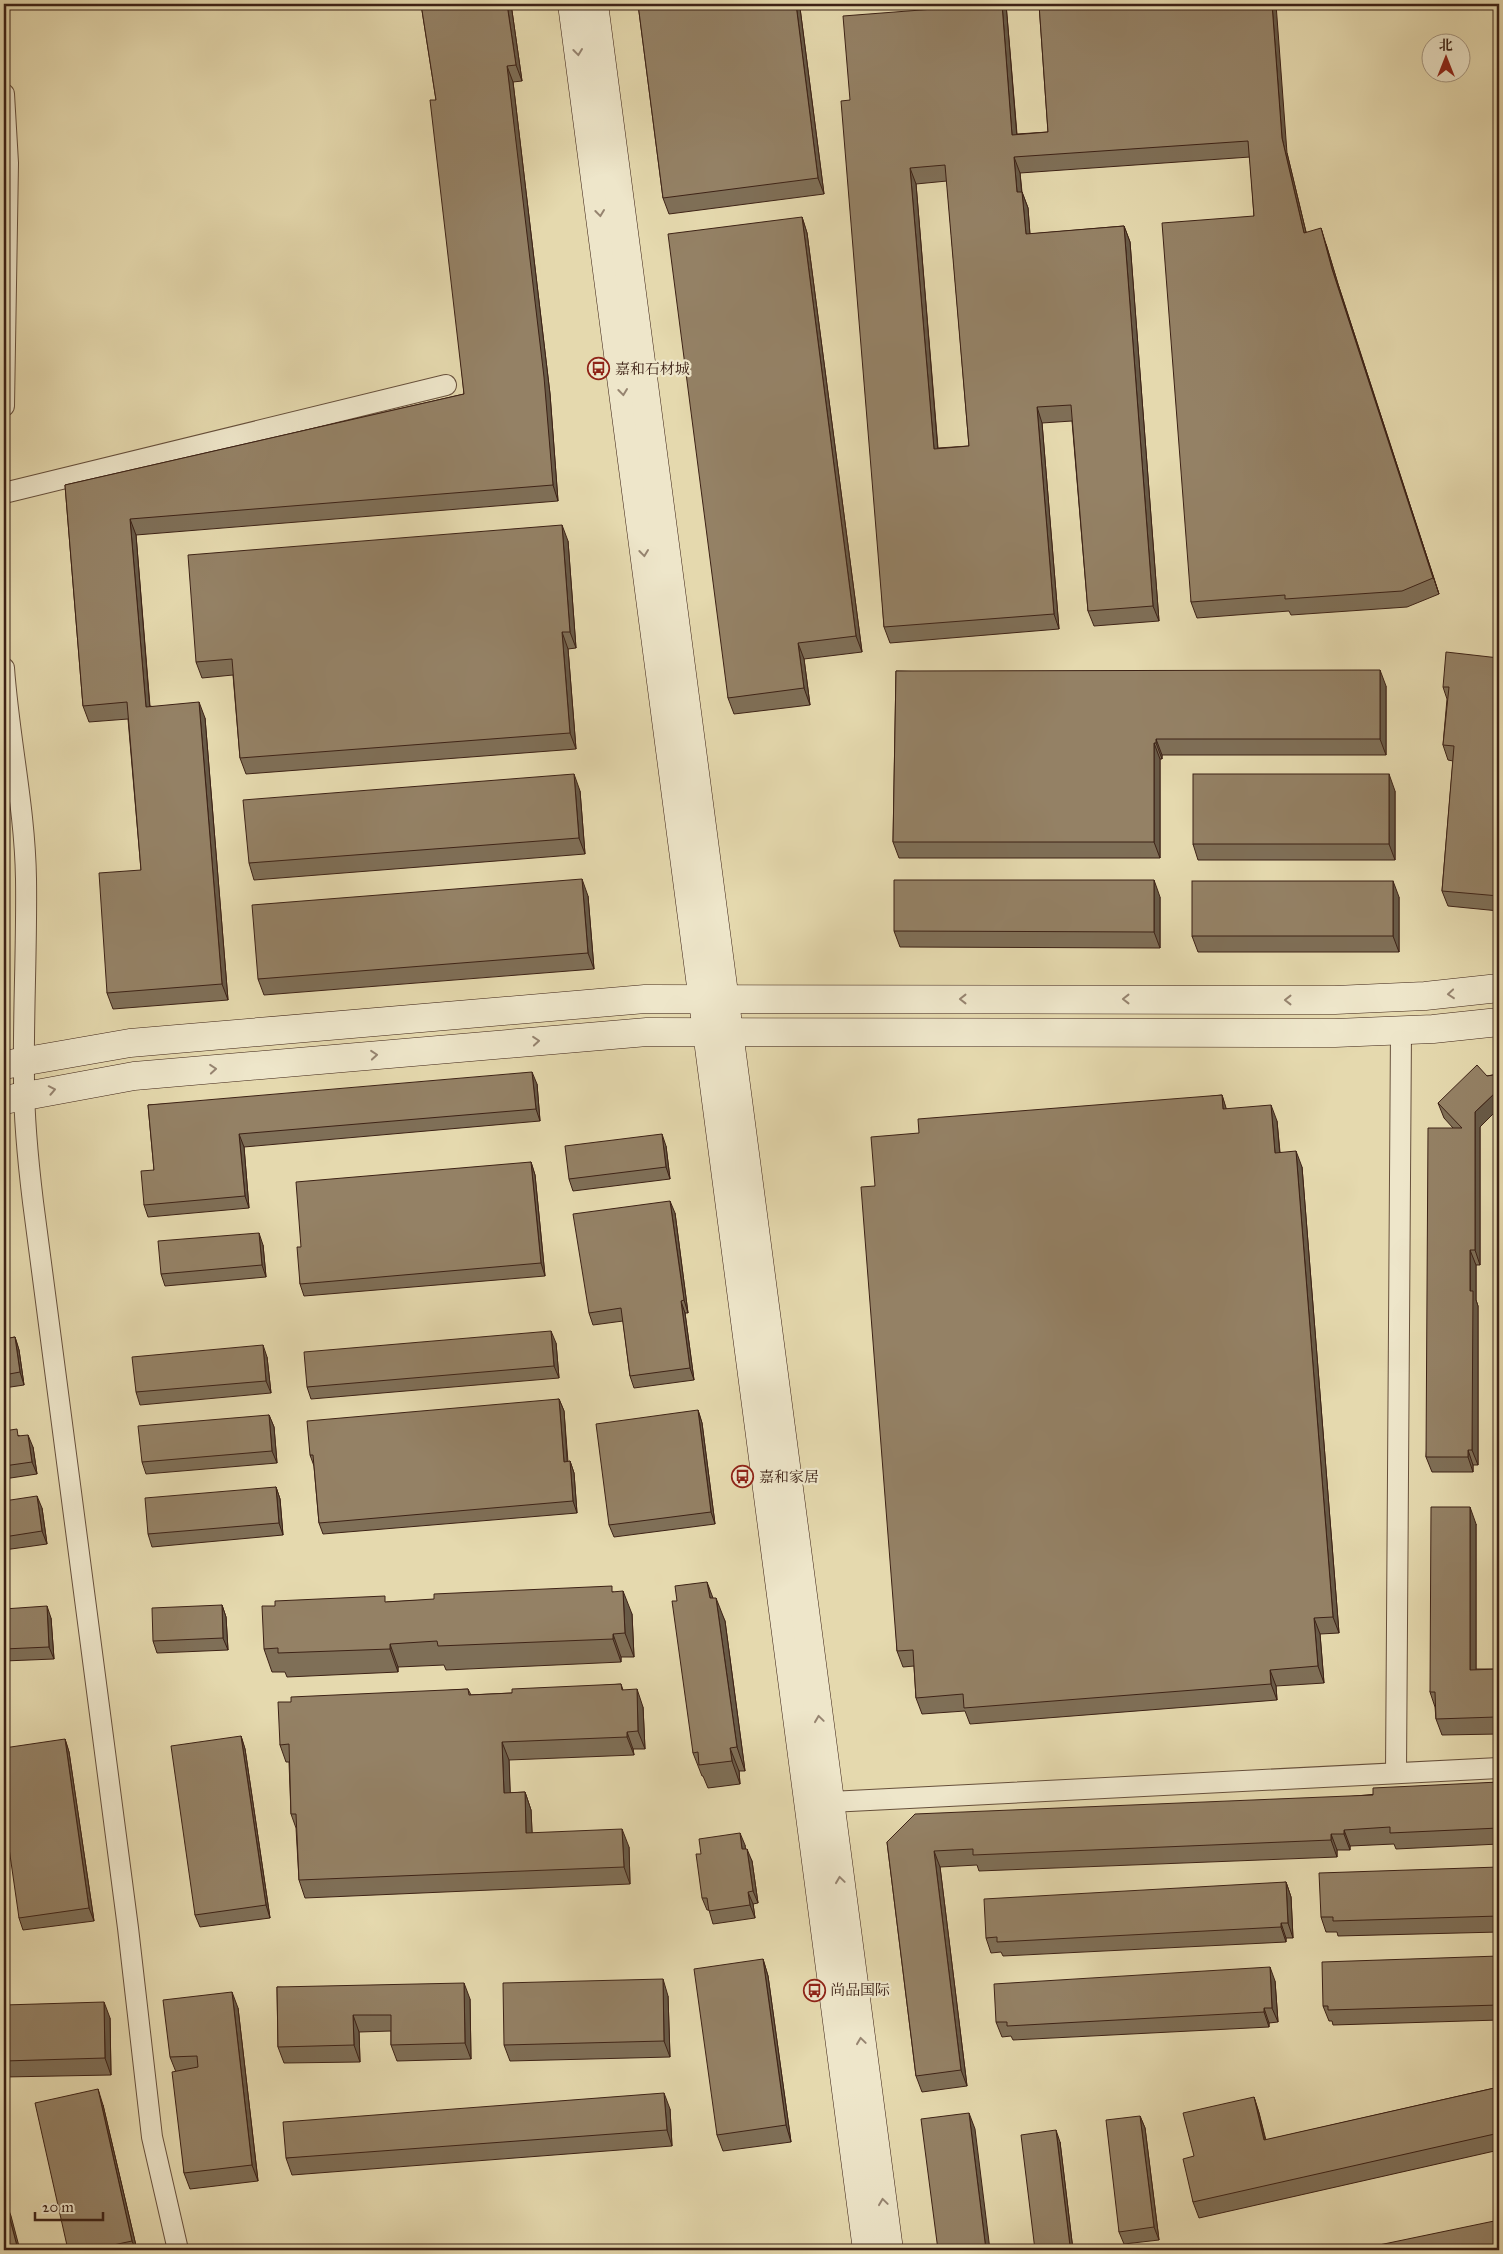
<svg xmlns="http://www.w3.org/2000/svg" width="1503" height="2254" font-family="'IM FELL Great Primer','Noto Serif SC',serif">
<rect width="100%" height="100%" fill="#e5d9ae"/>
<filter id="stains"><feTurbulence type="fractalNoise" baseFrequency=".004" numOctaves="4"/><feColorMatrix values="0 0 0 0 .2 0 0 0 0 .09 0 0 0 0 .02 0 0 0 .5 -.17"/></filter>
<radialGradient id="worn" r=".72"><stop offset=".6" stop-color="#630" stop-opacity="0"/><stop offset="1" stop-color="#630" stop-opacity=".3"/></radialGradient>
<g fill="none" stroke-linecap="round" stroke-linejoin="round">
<defs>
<g id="street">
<path d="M4,94L8,163L4,406"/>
<path d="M4,493L446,385"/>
<path d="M4,668C9,739 25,808 26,879C27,946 23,1014 24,1081C24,1121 28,1161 33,1202L128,1928L152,2137L178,2250"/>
<path d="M1396,1773L1401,1030"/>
<path d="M830,1802L1499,1768"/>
</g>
<g id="secondary">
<path d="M572,4L867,2250"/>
<path d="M594,4L889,2250"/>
<path d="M4,1065L130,1043L645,999L1335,1000L1425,996L1499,988"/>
<path d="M4,1100L134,1076L647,1032L1335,1033L1433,1029L1499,1022"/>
</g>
</defs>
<use href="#street" stroke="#67503c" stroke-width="22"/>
<use href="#secondary" stroke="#3d2216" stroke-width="29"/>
<use href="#street" stroke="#eee6ca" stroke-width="20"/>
<use href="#secondary" stroke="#eee6ca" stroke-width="28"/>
</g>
<g fill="#7f6f57" stroke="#3d2216" fill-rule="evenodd">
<path d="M421,4H511L522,81L513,82L550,394L558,501L136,535L150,706L205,718L228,1000L113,1009L107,993L141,870L128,719L89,722L83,706L65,485L464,394L436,100Z"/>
<path d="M638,4H813V6L800,8L824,194L669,214L663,198Z"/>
<path d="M934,4H1006L1017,134L1048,132L1039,4L1287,153L1306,232L1326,244L1338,284L1439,594L1407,607L1291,615L1289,611L1197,618L1191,602L1254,216L1250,157L1020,173L1022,192L1028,208L1030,234L1124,226L1130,242L1159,621L1094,626L1088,611L1072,421L1042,423L1059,629L890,643L884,627L850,100L934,9ZM947,181L969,446L938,448L916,184Z"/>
<path d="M802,217L807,233L862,652L804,659L810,705L734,714L728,698Z"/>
<path d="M568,541L576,648L568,649L576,749L246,774L240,758L233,675L202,678L196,662Z"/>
<path d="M1499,658V911L1448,906L1442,891L1453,761L1448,760L1443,745L1447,699L1443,687Z"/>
<path d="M896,671L1386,686V755H1162V759H1160V858H899L893,842Z"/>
<path d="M580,791L585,854L254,880L249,863Z"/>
<path d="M1395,791V860H1198L1193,844Z"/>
<path d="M588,896L594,969L264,995L258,979Z"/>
<path d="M1160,897V948L900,947L894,931Z"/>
<path d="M1399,897V952H1198L1192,936Z"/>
<path d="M1499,1074V1108L1480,1127V1265H1476V1300L1478,1306V1465H1473V1472H1432L1426,1457L1453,1128L1444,1118L1438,1103L1487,1076Z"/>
<path d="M537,1084L540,1121L244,1147L249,1208L148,1217L144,1205L154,1170L148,1105Z"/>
<path d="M1222,1095L1226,1109L1277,1121L1280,1152L1302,1167L1339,1633L1320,1634L1324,1683L1276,1686L1277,1700L970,1724L965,1711L922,1714L916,1698L914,1666L903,1667L897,1651L875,1186L919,1133Z"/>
<path d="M666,1146L670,1179L573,1191L569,1179Z"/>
<path d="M531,1162L535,1175L545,1276L304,1296L300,1284L301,1247Z"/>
<path d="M675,1213L688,1313H685L694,1380L634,1388L630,1376L623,1321L593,1325L589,1313Z"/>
<path d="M263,1245L266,1277L165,1286L161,1274Z"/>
<path d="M15,1337L19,1350L24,1385L4,1388V1339Z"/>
<path d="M556,1343L559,1378L311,1399L307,1387Z"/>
<path d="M267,1357L271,1393L140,1405L136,1392Z"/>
<path d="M559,1399L564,1411L568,1462L570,1461L574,1473L577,1513L323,1534L319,1523L314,1466L310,1455Z"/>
<path d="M698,1410L702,1423L715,1524L614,1537L609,1525Z"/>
<path d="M269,1415L274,1427L277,1463L146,1474L142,1462Z"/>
<path d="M4,1431L20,1436L33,1447L37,1474L4,1479Z"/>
<path d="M276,1487L280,1499L283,1535L152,1547L148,1534Z"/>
<path d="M4,1501L42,1508L47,1544L4,1550Z"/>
<path d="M1476,1524V1669H1499V1734L1442,1735L1436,1719L1435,1707L1430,1692Z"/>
<path d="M614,1592L632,1614L634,1657H621V1662L446,1670L444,1665L398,1667V1672L287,1677L285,1672H272L264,1649L387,1602Z"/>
<path d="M713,1598L725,1621L745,1771H739L740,1784L708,1788L703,1776H702L693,1753Z"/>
<path d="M222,1605L226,1617L228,1650L157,1653L153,1641Z"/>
<path d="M4,1609L51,1618L54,1659L4,1661Z"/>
<path d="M621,1684L623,1690L643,1707L645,1749H633L634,1755L509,1760L510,1793L525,1792L531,1810L532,1833L629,1847L630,1884L305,1898L299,1880L296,1828L291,1814L289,1762H286L280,1745L291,1702L468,1689L471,1695L512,1693Z"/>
<path d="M241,1736L245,1749L270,1918L200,1927L195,1915Z"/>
<path d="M65,1739L69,1752L94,1921L23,1930L19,1918Z"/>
<path d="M1499,1782V1844L1396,1849L1394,1844L1350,1846V1850H1337V1857L979,1871L977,1865L940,1867L967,2086L922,2092L916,2076L887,1842Z"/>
<path d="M745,1845V1849L752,1861L758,1903L753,1904L755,1918L713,1924L709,1910H707L702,1898Z"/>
<path d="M1499,1867V1932L1338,1936L1337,1932H1326L1321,1917Z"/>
<path d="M1286,1882L1291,1897L1293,1938H1286V1942L1003,1956L1001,1952L991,1953L986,1938Z"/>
<path d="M1499,1956V2020L1333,2025L1332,2021H1329L1323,2006Z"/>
<path d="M763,1959L768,1976L791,2142L723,2151L717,2135Z"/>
<path d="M1275,1981L1278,2022L1269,2023V2027L1013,2040L1011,2036L1002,2037L996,2022Z"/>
<path d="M277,1987L470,1999L471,2059L397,2061L391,2045V2031L359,2032L360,2062L284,2063L278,2047Z"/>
<path d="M668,1996L670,2057L510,2061L504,2045Z"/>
<path d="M4,2005L110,2018L111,2075L4,2077Z"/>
<path d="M238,2008L258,2181L190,2189L184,2173L176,2072L170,2057Z"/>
<path d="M1499,2087V2150L1199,2218L1193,2202L1194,2156L1254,2097L1259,2113L1266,2140Z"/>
<path d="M103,2105L137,2250H68Z"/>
<path d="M670,2109L672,2146L292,2175L286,2158Z"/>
<path d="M1140,2116L1145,2128L1159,2240L1124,2244L1119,2232Z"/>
<path d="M1060,2142L1073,2250H1035Z"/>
</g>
<g fill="#685a47" stroke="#3d2216">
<path d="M507,4H511L522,81L516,65Z"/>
<path d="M796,4H798L800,8L824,194L818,178Z"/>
<path d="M1002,4H1006L1018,150L1012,135Z"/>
<path d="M1272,4H1276L1287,153L1310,249L1304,233L1282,138Z"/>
<path d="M507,66L513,82L550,394L558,501L553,485Z"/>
<path d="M1014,157L1020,173L1023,208L1017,192Z"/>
<path d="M910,168L916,184L939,464L934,449Z"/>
<path d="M1022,192L1028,208L1031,250L1026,234Z"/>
<path d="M802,217L807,233L862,652L856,636Z"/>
<path d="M1124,226L1130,242L1159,621L1153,606Z"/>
<path d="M1321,228L1326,244L1338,284L1439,594L1332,269Z"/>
<path d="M1037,407L1042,423L1059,629L1054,614Z"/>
<path d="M130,519L136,535L151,723L146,707Z"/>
<path d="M562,525L568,541L576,648L570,632Z"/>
<path d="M562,632L568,649L576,749L570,733Z"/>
<path d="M798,643L804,659L810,705L804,688Z"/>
<path d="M1380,670L1386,686V755L1380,739Z"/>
<path d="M199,702L205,718L228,1000L222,984Z"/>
<path d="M1156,739L1162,755V759L1156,743Z"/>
<path d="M1154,743L1160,759V858L1154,842Z"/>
<path d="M574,774L580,791L585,854L579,838Z"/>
<path d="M1389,774L1395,791V860L1389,844Z"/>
<path d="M582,879L588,896L594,969L588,953Z"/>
<path d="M1154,880L1160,897V948L1154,932Z"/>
<path d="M1393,881L1399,897V952L1393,936Z"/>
<path d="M532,1072L537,1084L540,1121L536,1109Z"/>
<path d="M1496,1092L1499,1102V1108L1480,1127V1265L1475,1250V1112Z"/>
<path d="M1222,1095L1227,1111L1223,1109Z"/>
<path d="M1271,1105L1277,1121L1281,1169L1275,1153Z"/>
<path d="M239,1134L244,1147L249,1208L245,1196Z"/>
<path d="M662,1134L666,1146L670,1179L666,1167Z"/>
<path d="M1296,1151L1302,1167L1339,1633L1333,1617Z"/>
<path d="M531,1162L535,1175L545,1276L541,1263Z"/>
<path d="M670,1201L675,1213L688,1313L684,1300Z"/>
<path d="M259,1233L263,1245L266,1277L262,1265Z"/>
<path d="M1470,1250L1476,1265V1300L1478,1306V1465L1472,1450Z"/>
<path d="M681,1301L685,1313L694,1380L690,1368Z"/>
<path d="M551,1331L556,1343L559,1378L554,1366Z"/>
<path d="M15,1337L19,1350L24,1385L20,1372Z"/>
<path d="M263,1345L267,1357L271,1393L266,1381Z"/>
<path d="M559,1399L564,1411L568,1474L564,1462Z"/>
<path d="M698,1410L702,1423L715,1524L711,1512Z"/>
<path d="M269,1415L274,1427L277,1463L272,1451Z"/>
<path d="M28,1435L33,1447L37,1474L32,1462Z"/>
<path d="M1468,1450L1473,1465V1472L1468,1457Z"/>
<path d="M570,1461L574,1473L577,1513L573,1501Z"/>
<path d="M276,1487L280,1499L283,1535L279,1523Z"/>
<path d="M37,1496L42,1508L47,1544L42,1531Z"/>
<path d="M1470,1507L1476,1524V1686L1470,1670Z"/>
<path d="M707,1582L716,1606L710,1598Z"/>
<path d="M623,1591L632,1614L634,1657L625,1633Z"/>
<path d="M716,1598L725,1621L745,1771L737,1747Z"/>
<path d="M222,1605L226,1617L228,1650L223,1638Z"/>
<path d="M47,1606L51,1618L54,1659L49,1647Z"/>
<path d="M1314,1618L1320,1634L1324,1683L1318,1666Z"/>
<path d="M613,1634L621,1657V1662L613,1639Z"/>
<path d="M390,1644L398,1667V1672L390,1649Z"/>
<path d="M1270,1670L1276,1686L1277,1700L1271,1684Z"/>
<path d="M637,1689L643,1707L645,1749L638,1731Z"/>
<path d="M1496,1710L1499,1721V1727L1496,1717Z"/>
<path d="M627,1732L633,1749L634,1755L627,1737Z"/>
<path d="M241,1736L245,1749L270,1918L266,1905Z"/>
<path d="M65,1739L69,1752L94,1921L89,1908Z"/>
<path d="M502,1742L509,1760L511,1811L504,1793Z"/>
<path d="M730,1748L739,1771L740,1784L732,1761Z"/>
<path d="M525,1792L531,1810L533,1851L526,1833Z"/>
<path d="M622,1829L629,1847L630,1884L624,1867Z"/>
<path d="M1344,1830L1350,1846V1850L1344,1834Z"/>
<path d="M740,1833L745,1845L747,1861L742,1849Z"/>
<path d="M1331,1834L1337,1850V1857L1331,1840Z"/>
<path d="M747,1849L752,1861L758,1903L753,1891Z"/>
<path d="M934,1851L940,1867L967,2086L961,2070Z"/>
<path d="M1286,1882L1291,1897L1293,1938L1288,1923Z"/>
<path d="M748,1892L753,1904L755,1918L750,1905Z"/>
<path d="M1281,1923L1286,1938V1942L1281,1927Z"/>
<path d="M763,1959L768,1976L791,2142L786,2125Z"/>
<path d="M1270,1967L1275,1981L1278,2022L1272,2008Z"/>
<path d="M663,1979L668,1996L670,2057L664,2041Z"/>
<path d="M464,1983L470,1999L471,2059L465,2043Z"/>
<path d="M232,1992L238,2008L258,2181L252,2165Z"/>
<path d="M104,2002L110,2018L111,2075L105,2058Z"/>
<path d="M1264,2008L1269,2023V2027L1264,2012Z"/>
<path d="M353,2015L359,2032L360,2062L354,2045Z"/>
<path d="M98,2089L103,2105L137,2250H136L132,2241Z"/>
<path d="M664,2093L670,2109L672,2146L667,2130Z"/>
<path d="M1254,2097L1259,2113L1269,2156L1264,2140Z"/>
<path d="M969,2113L975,2129L990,2250H986Z"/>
<path d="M1140,2116L1145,2128L1159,2240L1154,2227Z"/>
<path d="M1056,2130L1060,2142L1073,2250H1072L1070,2246Z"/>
<path d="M5,2200L11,2216L20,2250H18Z"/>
</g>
<g fill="#948165" stroke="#3d2216" fill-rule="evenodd">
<path d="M421,4H507L516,65L507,66L544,377L553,485L130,519L146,707L199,702L222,984L107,993L99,873L141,870L127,702L83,706L65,485L464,394L430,100H436Z"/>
<path d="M638,4H796L818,178L663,198Z"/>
<path d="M934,4H1002L1012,135L1048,132L1039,4H1272L1282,138L1304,233L1321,228L1332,269L1433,578L1402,591L1285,599V595L1191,602L1162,223L1254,216L1248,141L1014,157L1017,192H1022L1026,234L1124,226L1153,606L1088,611L1071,405L1037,407L1054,614L884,627L841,101L850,100L843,16L934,9ZM945,165L969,446L934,449L910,168Z"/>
<path d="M802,217L856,636L798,643L804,688L728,698L668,234Z"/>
<path d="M562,525L570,632H562L570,733L240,758L232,659L196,662L188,555Z"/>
<path d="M1446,652L1499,658V896L1442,891L1454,746L1443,745L1449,687H1443Z"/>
<path d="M1380,670V739H1156V743H1154V842H893L896,671Z"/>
<path d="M574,774L579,838L249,863L243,800Z"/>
<rect x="1193" y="774" width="196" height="70"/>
<path d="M582,879L588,953L258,979L252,905Z"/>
<path d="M894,880H1154V932L894,931Z"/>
<rect x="1192" y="881" width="201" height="55"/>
<path d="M1477,1065L1487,1076L1499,1074V1091L1496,1092L1475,1112V1250H1470V1291H1473L1472,1450H1468V1457H1426L1428,1128H1462L1438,1103Z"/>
<path d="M532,1072L536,1109L239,1134L245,1196L144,1205L141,1171L154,1170L148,1105Z"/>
<path d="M1222,1095L1223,1109L1271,1105L1275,1153L1296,1151L1333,1617L1314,1618L1318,1666L1270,1670L1271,1684L964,1708L963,1694L916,1698L913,1650L897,1651L861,1187L875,1186L871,1137L919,1133L918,1119Z"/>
<path d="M662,1134L666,1167L569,1179L565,1146Z"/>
<path d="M531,1162L541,1263L300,1284L297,1247H301L296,1182Z"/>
<path d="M670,1201L684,1300L681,1301L690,1368L630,1376L621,1308L589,1313L573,1214Z"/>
<path d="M259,1233L262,1265L161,1274L158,1241Z"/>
<path d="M551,1331L554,1366L307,1387L304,1352Z"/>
<path d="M15,1337L20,1372L4,1375V1339Z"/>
<path d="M263,1345L266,1381L136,1392L132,1357Z"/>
<path d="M559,1399L564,1462L570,1461L573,1501L319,1523L313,1455H310L307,1421Z"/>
<path d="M698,1410L711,1512L609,1525L596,1424Z"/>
<path d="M269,1415L272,1451L142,1462L138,1426Z"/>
<path d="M17,1429L18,1436L28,1435L32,1462L4,1466V1431Z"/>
<path d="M276,1487L279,1523L148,1534L145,1498Z"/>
<path d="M37,1496L42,1531L4,1537V1501Z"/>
<path d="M1431,1507H1470V1670L1499,1669V1710H1496V1717L1436,1719L1435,1692H1430Z"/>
<path d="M707,1582L710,1598H716L737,1747L730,1748L732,1761L699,1765L698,1752L693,1753L672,1601H677L675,1586Z"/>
<path d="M612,1586V1592L623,1591L625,1633L613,1634V1639L438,1646L437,1641L390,1644V1649L278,1653V1648L264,1649L262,1606H275V1601L385,1596V1602L434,1599V1594Z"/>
<path d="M222,1605L223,1638L153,1641L152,1608Z"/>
<path d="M47,1606L49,1647L4,1649V1609Z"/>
<path d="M621,1684L622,1690L637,1689L638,1731L627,1732V1737L502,1742L504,1793L525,1792L526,1833L622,1829L624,1867L299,1880L296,1814H291L289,1744L280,1745L278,1702H291V1697L468,1689L469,1695L512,1693V1689Z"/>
<path d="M241,1736L266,1905L195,1915L171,1746Z"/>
<path d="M65,1739L89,1908L19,1918L4,1813V1748Z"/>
<path d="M1499,1782V1828L1390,1833V1827L1344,1830V1834H1331V1840L973,1855V1849L934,1851L961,2070L916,2076L887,1842L915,1814L1373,1795V1788Z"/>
<path d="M740,1833L742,1849H747L753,1891L748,1892L750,1905L709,1911L707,1898H702L696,1854H701L699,1839Z"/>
<path d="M1499,1867V1916L1333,1921V1917H1321L1319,1873Z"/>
<path d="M1286,1882L1288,1923H1281V1927L997,1942V1937L986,1938L984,1899Z"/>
<path d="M1499,1956V2005L1328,2010V2006H1323L1322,1962Z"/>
<path d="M763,1959L786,2125L717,2135L694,1969Z"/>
<path d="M1270,1967L1272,2008H1264V2012L1007,2026V2022H996L994,1984Z"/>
<path d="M663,1979L664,2041L504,2045L503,1983Z"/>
<path d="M464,1983L465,2043L391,2045V2015H353L354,2045L278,2047L277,1987Z"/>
<path d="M232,1992L252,2165L184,2173L172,2072L198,2067L197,2056L170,2057L163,2000Z"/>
<path d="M104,2002L105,2058L4,2061V2005Z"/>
<path d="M1499,2087V2133L1193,2202L1183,2159L1194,2156L1183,2113L1254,2097L1264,2140Z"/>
<path d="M98,2089L132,2241L90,2250H68L35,2103Z"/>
<path d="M664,2093L667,2130L286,2158L283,2122Z"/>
<path d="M969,2113L986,2250H938L921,2119Z"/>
<path d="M1140,2116L1154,2227L1119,2232L1106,2120Z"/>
<path d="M1056,2130L1070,2246L1035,2250L1021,2135Z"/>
<path d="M4,2200H5L18,2250H4Z"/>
<path d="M1499,2220V2250H1355Z"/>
</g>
<defs><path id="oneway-chevron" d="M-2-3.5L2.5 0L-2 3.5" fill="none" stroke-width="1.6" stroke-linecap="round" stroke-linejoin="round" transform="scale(1.25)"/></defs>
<g stroke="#968470">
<use href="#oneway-chevron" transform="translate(578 52) rotate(83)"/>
<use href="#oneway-chevron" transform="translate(600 213) rotate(83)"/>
<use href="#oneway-chevron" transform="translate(623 392) rotate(83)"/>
<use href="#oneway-chevron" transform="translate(644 553) rotate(83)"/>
<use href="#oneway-chevron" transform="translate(1451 994) rotate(175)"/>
<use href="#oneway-chevron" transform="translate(963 999) rotate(-180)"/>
<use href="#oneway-chevron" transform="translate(1126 999) rotate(-180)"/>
<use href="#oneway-chevron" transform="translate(1288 1000) rotate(-180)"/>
<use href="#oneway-chevron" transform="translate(536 1041) rotate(-5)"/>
<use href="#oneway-chevron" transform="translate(374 1055) rotate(-5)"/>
<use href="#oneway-chevron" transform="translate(213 1069) rotate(-5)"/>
<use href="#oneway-chevron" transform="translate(52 1090) rotate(-11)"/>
<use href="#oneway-chevron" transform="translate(819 1719) rotate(-98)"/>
<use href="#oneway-chevron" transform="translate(840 1880) rotate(-98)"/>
<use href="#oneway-chevron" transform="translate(861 2041) rotate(-98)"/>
<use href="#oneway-chevron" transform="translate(883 2202) rotate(-98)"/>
</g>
<defs>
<symbol id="bus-ring" viewBox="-11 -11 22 22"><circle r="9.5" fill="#eee6ca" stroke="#8f2418" stroke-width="1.5"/><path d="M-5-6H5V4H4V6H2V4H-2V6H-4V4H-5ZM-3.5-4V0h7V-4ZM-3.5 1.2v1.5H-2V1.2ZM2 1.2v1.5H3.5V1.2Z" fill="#8f2418"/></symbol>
</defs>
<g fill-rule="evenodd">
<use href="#bus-ring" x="586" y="356" width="25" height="25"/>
<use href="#bus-ring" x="730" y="1464" width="25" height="25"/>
<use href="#bus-ring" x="802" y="1978" width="25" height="25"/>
</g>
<g text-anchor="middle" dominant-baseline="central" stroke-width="4.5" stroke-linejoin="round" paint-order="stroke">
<g font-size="15" fill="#3d2216" stroke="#eee6ca" text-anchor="start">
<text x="615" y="369">嘉和石材城</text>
<text x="759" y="1477">嘉和家居</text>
<text x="830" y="1990">尚品国际</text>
</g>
</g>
<rect width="1503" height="2254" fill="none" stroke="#e5d9ae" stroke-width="20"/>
<rect x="5" y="5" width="1493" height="2244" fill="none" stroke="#3d2216" stroke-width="2.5"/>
<rect x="10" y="10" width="1483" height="2234" fill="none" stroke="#3d2216"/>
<g transform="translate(1446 58)"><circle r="24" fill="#eee6ca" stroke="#a79882"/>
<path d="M0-4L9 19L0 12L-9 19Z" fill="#8f2418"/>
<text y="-8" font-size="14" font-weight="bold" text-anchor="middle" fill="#3d2216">北</text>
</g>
<path d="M35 2212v8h68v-8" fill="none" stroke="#3d2216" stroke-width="2.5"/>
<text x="42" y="2212" font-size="15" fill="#3d2216" stroke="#eee6ca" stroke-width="4" paint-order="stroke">20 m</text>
<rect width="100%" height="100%" filter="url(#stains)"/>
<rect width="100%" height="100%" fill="url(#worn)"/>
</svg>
